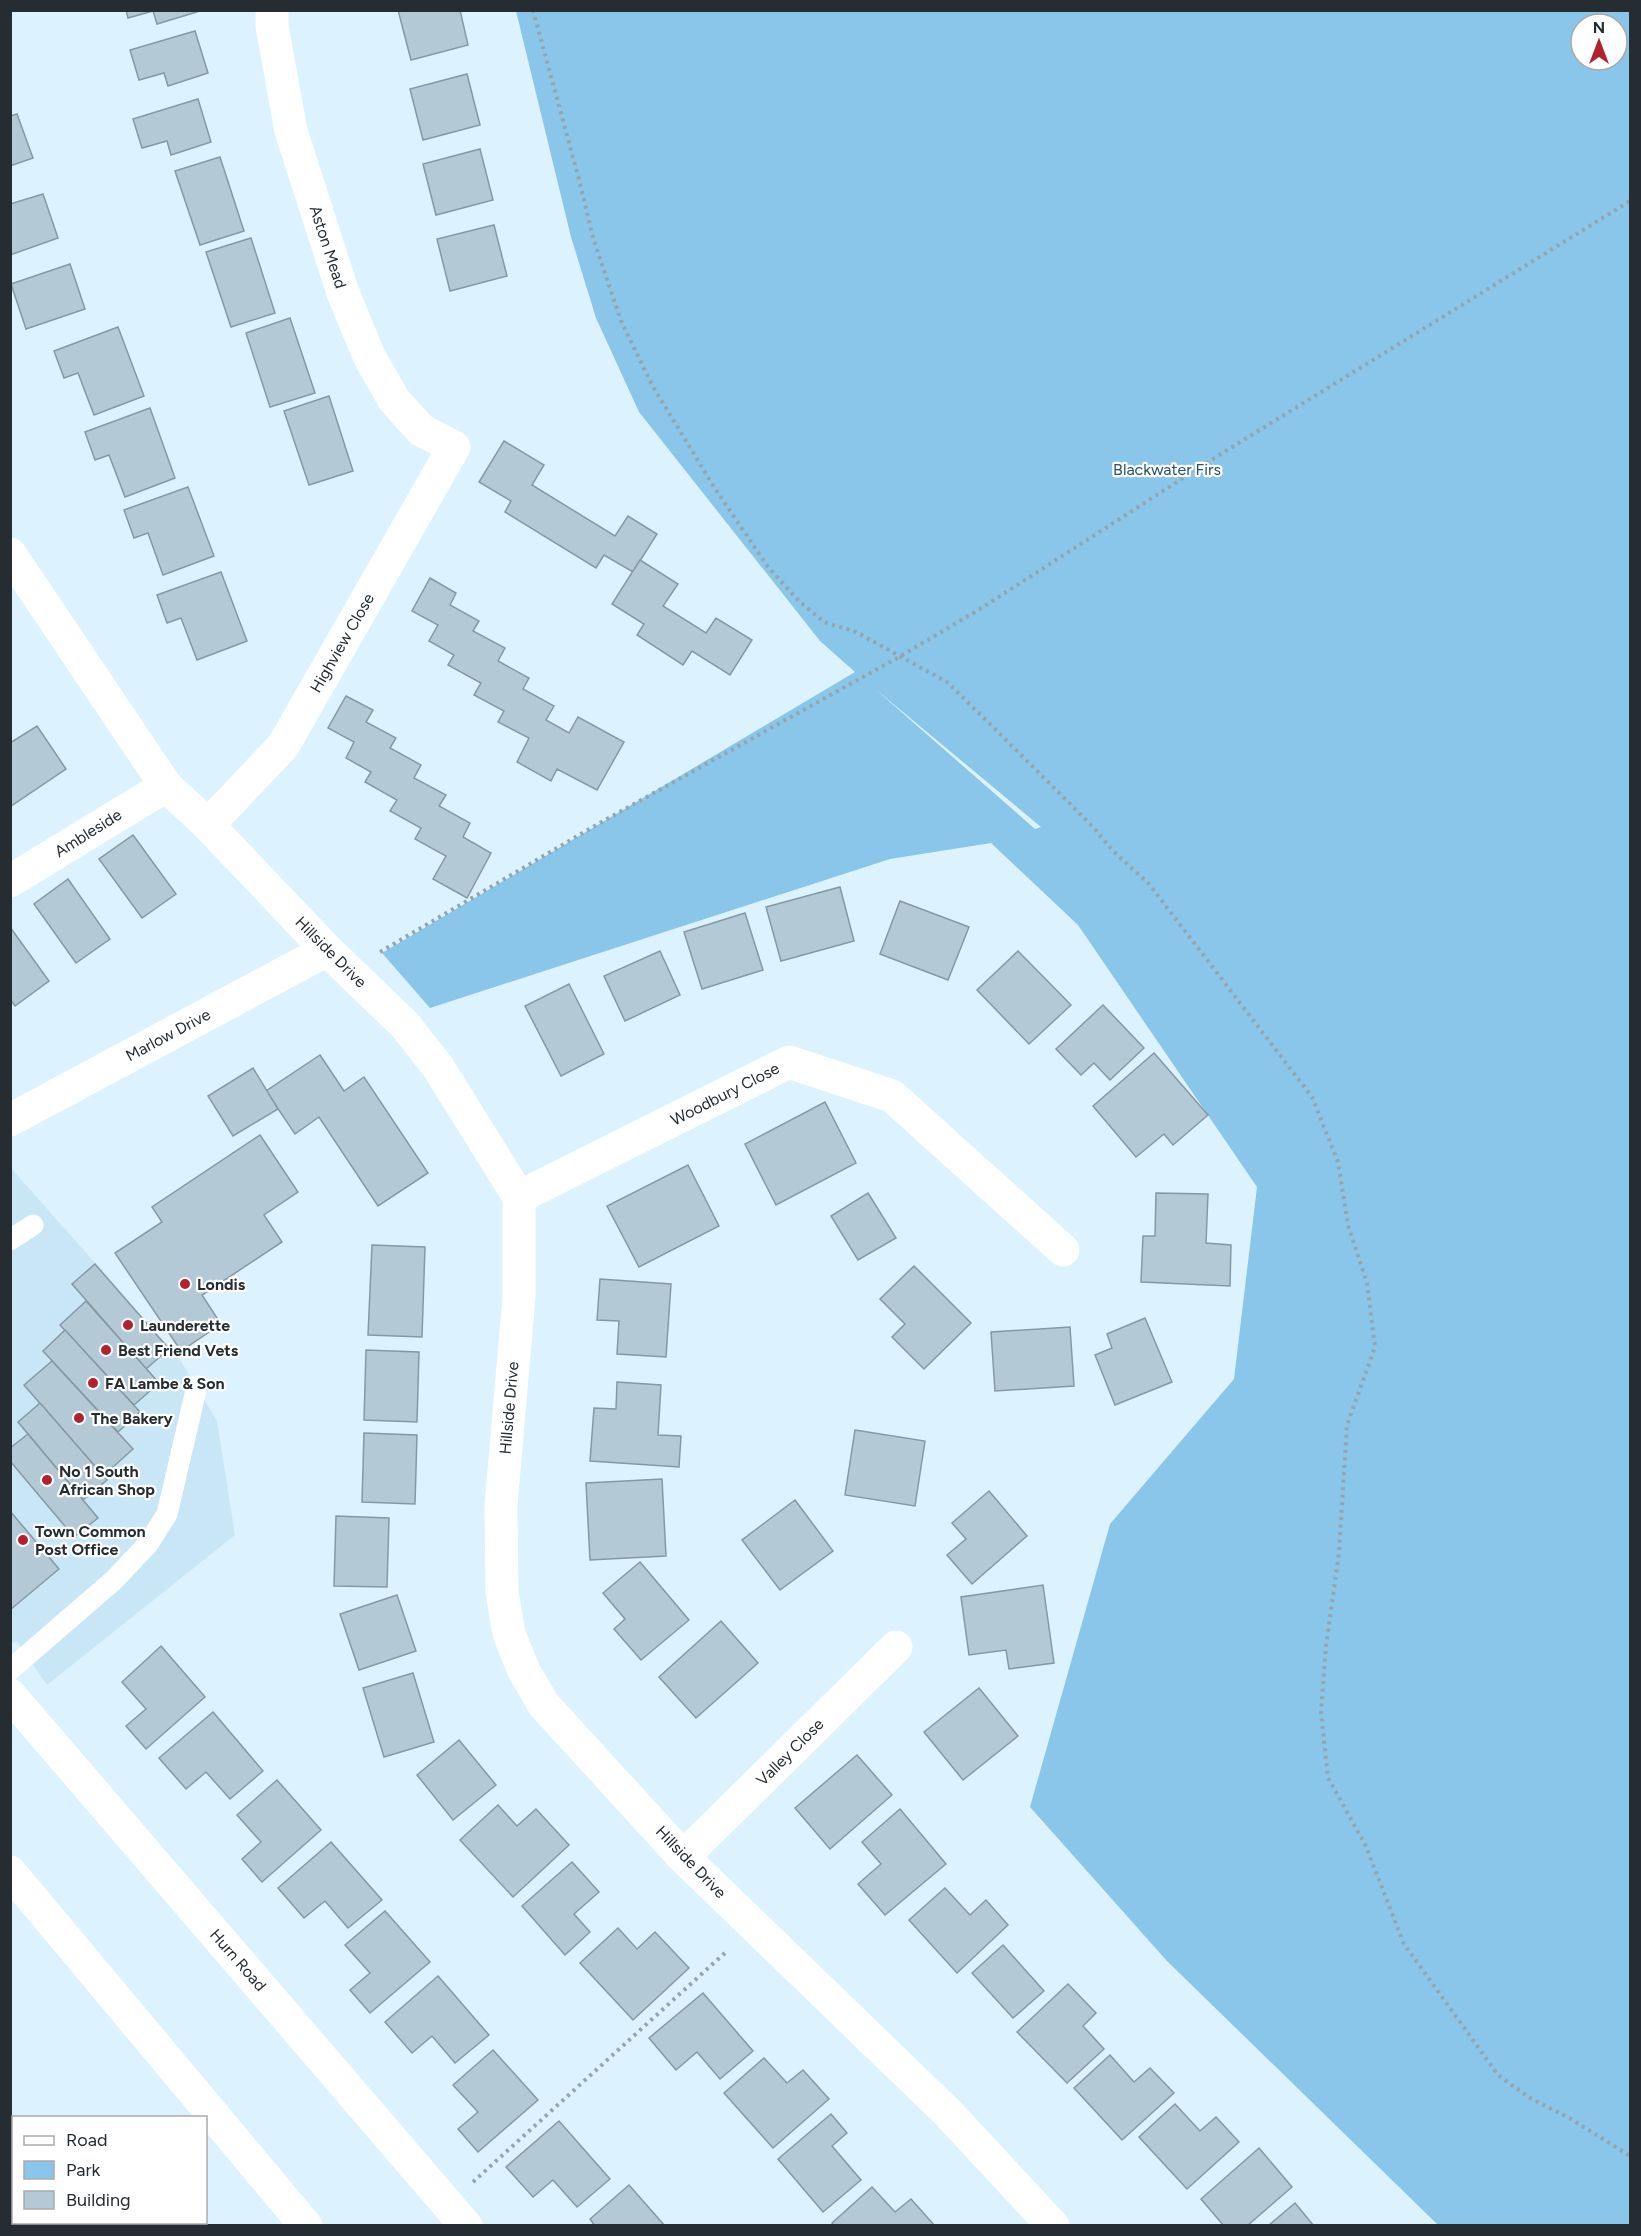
<svg xmlns="http://www.w3.org/2000/svg" width="1641" height="2236" font-family="Figtree,sans-serif">
<rect width="100%" height="100%" fill="#dcf2fe"/>
<path fill="#c9e6f7" d="M10,1167L179,1358L217,1421L235,1535L47,1685L17,1641L11,1644Z"/>
<path fill="#89c6e9" fill-rule="evenodd" d="M516,11H1630V2225H1438L1167,1961L1030,1807L1110,1524L1234,1379L1257,1187L1078,925L991,843L890,859L430,1008L382,953L855,672L820,641L639,412L596,318L571,237ZM1581,24H1617V60H1581ZM874,688L1041,827L1035,829Z"/>
<g fill="#b4c9d6" stroke="#8599a5" stroke-width="1.5">
<path d="M126,10H197V12L157,24L153,11L128,18Z"/>
<path d="M398,10H460L468,45L411,60Z"/>
<path d="M195,31L208,73L168,86L164,73L139,80L130,50Z"/>
<path d="M467,74L480,125L423,140L410,89Z"/>
<path d="M198,99L211,142L171,155L167,141L142,148L133,119Z"/>
<path d="M17,114L33,158L10,166V116Z"/>
<path d="M480,149L493,200L436,215L423,164Z"/>
<path d="M220,157L244,231L200,245L175,171Z"/>
<path d="M43,194L58,238L10,255V204Z"/>
<path d="M494,225L507,276L450,291L437,239Z"/>
<path d="M251,238L275,313L231,327L206,252Z"/>
<path d="M70,264L85,309L26,329L11,284Z"/>
<path d="M290,318L315,393L270,407L246,333Z"/>
<path d="M118,327L144,396L94,415L78,373L64,378L54,351Z"/>
<path d="M329,396L353,471L309,485L284,411Z"/>
<path d="M150,408L175,478L125,497L109,455L95,460L85,432Z"/>
<path d="M504,441L544,465L532,485L615,536L628,516L657,534L633,572L604,555L596,568L505,512L511,501L479,482Z"/>
<path d="M188,487L214,556L163,575L148,533L134,538L124,510Z"/>
<path d="M640,560L678,584L663,606L706,633L716,618L752,640L730,675L692,651L683,665L637,635L644,624L612,604Z"/>
<path d="M221,572L247,641L197,660L181,618L167,623L157,595Z"/>
<path d="M430,578L456,593L450,605L479,621L473,631L505,648L498,661L529,678L523,689L554,706L546,720L569,733L578,717L624,742L597,790L557,769L551,781L517,762L529,738L498,722L504,711L474,695L481,683L448,665L454,655L429,641L438,625L412,611Z"/>
<path d="M346,696L373,710L366,722L396,738L390,748L421,765L414,778L446,795L439,806L470,823L463,837L491,853L467,898L433,879L446,856L415,839L421,828L390,811L397,800L365,782L371,772L346,758L354,742L328,728Z"/>
<path d="M37,726L66,769L11,806L10,743Z"/>
<path d="M133,835L176,894L142,918L99,859Z"/>
<path d="M68,879L110,939L76,963L34,904Z"/>
<path d="M840,887L854,941L781,961L766,907Z"/>
<path d="M900,901L969,927L948,980L880,954Z"/>
<path d="M745,913L763,970L702,989L684,932Z"/>
<path d="M10,927L49,981L15,1006L10,999Z"/>
<path d="M660,951L680,995L625,1021L604,976Z"/>
<path d="M1018,951L1071,1005L1029,1044L977,990Z"/>
<path d="M569,984L604,1054L561,1076L525,1006Z"/>
<path d="M1103,1005L1144,1048L1110,1080L1094,1063L1081,1075L1056,1049Z"/>
<path d="M1154,1053L1208,1115L1173,1145L1164,1134L1136,1157L1093,1106Z"/>
<path d="M320,1055L344,1091L364,1077L428,1173L378,1206L319,1117L295,1134L266,1091Z"/>
<path d="M253,1068L278,1109L233,1136L208,1096Z"/>
<path d="M825,1102L856,1163L776,1205L745,1144Z"/>
<path d="M260,1135L298,1192L264,1215L282,1242L202,1295L221,1324L181,1351L115,1253L162,1222L152,1207Z"/>
<path d="M688,1165L719,1226L639,1267L607,1206Z"/>
<path d="M868,1193L896,1238L858,1260L831,1216Z"/>
<path d="M1156,1193L1208,1194L1206,1243L1231,1245L1230,1286L1141,1282L1143,1236H1155Z"/>
<path d="M372,1245L425,1247L422,1337L368,1335Z"/>
<path d="M95,1264L169,1349L146,1369L72,1284Z"/>
<path d="M914,1266L971,1323L924,1369L892,1337L905,1324L880,1299Z"/>
<path d="M600,1279L671,1284L666,1357L617,1354L619,1321L597,1320Z"/>
<path d="M86,1301L159,1383L134,1405L60,1325Z"/>
<path d="M1145,1318L1172,1382L1115,1405L1095,1355L1112,1348L1107,1334Z"/>
<path d="M1070,1327L1074,1386L995,1391L991,1332Z"/>
<path d="M65,1330L140,1412L118,1432L43,1351Z"/>
<path d="M366,1350L419,1352L417,1422L364,1420Z"/>
<path d="M52,1361L133,1449L103,1476L24,1385Z"/>
<path d="M617,1382L661,1385L658,1435L681,1436L679,1467L590,1461L594,1408L616,1409Z"/>
<path d="M40,1403L107,1480L83,1500L18,1422Z"/>
<path d="M855,1430L925,1441L915,1506L845,1495Z"/>
<path d="M364,1433L417,1435L415,1504L362,1502Z"/>
<path d="M28,1434L98,1518L74,1537L10,1461V1448Z"/>
<path d="M662,1479L666,1556L590,1560L586,1483Z"/>
<path d="M989,1491L1027,1536L972,1584L947,1555L966,1539L952,1523Z"/>
<path d="M795,1500L833,1551L780,1590L742,1540Z"/>
<path d="M10,1511L59,1569L10,1610Z"/>
<path d="M336,1516L389,1518L387,1587L334,1586Z"/>
<path d="M640,1562L689,1620L641,1660L614,1629L625,1619L603,1593Z"/>
<path d="M1043,1585L1054,1663L1009,1669L1006,1650L969,1655L961,1597Z"/>
<path d="M397,1595L416,1651L359,1670L340,1614Z"/>
<path d="M721,1621L758,1663L696,1718L659,1677Z"/>
<path d="M161,1646L205,1697L146,1749L126,1726L146,1709L122,1682Z"/>
<path d="M413,1673L434,1742L384,1757L363,1688Z"/>
<path d="M979,1688L1018,1736L963,1780L924,1732Z"/>
<path d="M213,1712L263,1771L230,1799L206,1772L186,1789L159,1758Z"/>
<path d="M459,1740L496,1785L453,1820L417,1775Z"/>
<path d="M857,1755L892,1795L830,1849L795,1808Z"/>
<path d="M277,1780L321,1830L262,1882L242,1859L261,1842L237,1815Z"/>
<path d="M498,1805L517,1826L536,1809L569,1845L513,1897L460,1840Z"/>
<path d="M900,1809L946,1864L885,1915L858,1884L881,1864L862,1842Z"/>
<path d="M331,1842L382,1900L348,1928L325,1901L304,1918L278,1888Z"/>
<path d="M572,1862L599,1892L574,1914L590,1932L565,1955L522,1906Z"/>
<path d="M945,1888L970,1915L986,1900L1008,1925L957,1973L909,1920Z"/>
<path d="M385,1911L430,1962L370,2013L350,1990L370,1973L345,1945Z"/>
<path d="M618,1928L637,1949L655,1932L689,1968L633,2020L580,1963Z"/>
<path d="M1003,1945L1044,1991L1013,2018L972,1973Z"/>
<path d="M438,1976L489,2035L455,2063L432,2036L412,2053L385,2022Z"/>
<path d="M1068,1984L1096,2013L1083,2026L1104,2049L1067,2083L1017,2032Z"/>
<path d="M703,1993L753,2051L720,2079L697,2052L676,2070L649,2038Z"/>
<path d="M493,2050L538,2100L478,2152L458,2129L478,2112L453,2085Z"/>
<path d="M1110,2055L1134,2082L1150,2068L1174,2093L1122,2140L1074,2088Z"/>
<path d="M764,2058L787,2083L803,2070L829,2099L773,2148L724,2093Z"/>
<path d="M1175,2104L1200,2131L1216,2117L1239,2142L1187,2189L1139,2137Z"/>
<path d="M831,2114L847,2133L832,2146L861,2180L823,2212L778,2159Z"/>
<path d="M559,2121L610,2179L577,2207L553,2180L533,2197L506,2167Z"/>
<path d="M1259,2148L1292,2187L1247,2226H1224L1201,2199Z"/>
<path d="M629,2185L665,2226H595L590,2219Z"/>
<path d="M872,2187L895,2212L911,2199L935,2226H835L832,2223Z"/>
<path d="M1295,2203L1314,2226H1268Z"/>
</g>
<g fill="none" stroke-linecap="round" stroke-linejoin="round">
<g stroke="#94a5ae" stroke-width="4" stroke-dasharray="3 4.5" stroke-linecap="butt">
<path d="M533,10L581,187L593,238L621,321L652,385L714,487L768,567L799,601L824,622L856,632L947,682L993,727L1094,828L1113,851L1149,884L1312,1097L1338,1162L1348,1225L1367,1283L1375,1347L1347,1425L1339,1553L1326,1646L1321,1713L1328,1778L1365,1844L1404,1944L1498,2075L1530,2098L1571,2119L1630,2156"/>
<path d="M380,952L598,824L899,657L980,609L1208,462L1630,201"/>
<path d="M473,2182L727,1951"/>
</g>
<g stroke="#fff" stroke-width="21">
<path d="M10,1240L33,1225"/>
<path d="M10,1670L114,1580L148,1544L167,1514L197,1386"/>
</g>
<g stroke="#fff" stroke-width="33">
<path d="M10,554L166,786L208,825L327,950L405,1025L438,1067L519,1197V1297L501,1505L502,1592L509,1634L524,1671L544,1705L683,1857L948,2113L1053,2226"/>
<path d="M208,825L283,746L454,447L421,430L394,400L369,356L343,293L291,131L272,26V10"/>
<path d="M10,881L166,786"/>
<path d="M10,1120L327,950"/>
<path d="M519,1197L789,1062L892,1096L1063,1250"/>
<path d="M10,1695L466,2226"/>
<path d="M683,1857L896,1647"/>
</g>
<path stroke="#fff" stroke-width="33" d="M10,1872L306,2226"/>
</g>
<g fill="#b3222c" stroke="#fff" stroke-width="2">
<circle cx="185" cy="1284" r="6"/>
<circle cx="128" cy="1325" r="6"/>
<circle cx="106" cy="1350" r="6"/>
<circle cx="93" cy="1383" r="6"/>
<circle cx="79" cy="1418" r="6"/>
<circle cx="47" cy="1480" r="6"/>
<circle cx="23" cy="1540" r="6"/>
</g>
<g text-anchor="middle" dominant-baseline="central" stroke-width="4.5" stroke-linejoin="round" paint-order="stroke">
<g font-size="16" fill="#252d32" stroke="#fff">
<text transform="translate(328 247) rotate(72)">Aston Mead</text>
<text transform="translate(342 643) rotate(-60)">Highview Close</text>
<text transform="translate(88 833) rotate(-32)">Ambleside</text>
<text transform="translate(331 952) rotate(45)">Hillside Drive</text>
<text transform="translate(168 1035) rotate(-28)">Marlow Drive</text>
<text transform="translate(725 1094) rotate(-27)">Woodbury Close</text>
<text transform="translate(509 1408) rotate(-85)">Hillside Drive</text>
<text transform="translate(790 1752) rotate(-45)">Valley Close</text>
<text transform="translate(691 1862) rotate(46)">Hillside Drive</text>
<text transform="translate(238 1960) rotate(49)">Hurn Road</text>
</g>
<g font-size="16" fill="#285268" stroke="#fff">
<text x="1167" y="469">Blackwater Firs</text>
</g>
<g font-size="16" font-weight="bold" fill="#252d32" stroke="#fff" text-anchor="start">
<text x="197" y="1284">Londis</text>
<text x="140" y="1325">Launderette</text>
<text x="118" y="1350">Best Friend Vets</text>
<text x="105" y="1383">FA Lambe &amp; Son</text>
<text x="91" y="1418">The Bakery</text>
<text x="59" y="1471">No 1 South<tspan x="59" dy="18">African Shop</tspan></text>
<text x="35" y="1531">Town Common<tspan x="35" dy="18">Post Office</tspan></text>
</g>
</g>
<rect width="1641" height="2236" fill="none" stroke="#252d32" stroke-width="24"/>
<rect x="12" y="2116" width="195" height="108" fill="#ffffff" stroke="#a8abad" stroke-width="1.5"/>
<rect x="24" y="2136" width="30" height="9" fill="#ffffff" stroke="#a8abad" stroke-width="1.5"/>
<text x="66" y="2146" font-size="18" fill="#252d32">Road</text>
<rect x="24" y="2161" width="30" height="18" fill="#89c6e9" stroke="#a8abad" stroke-width="1.5"/>
<text x="66" y="2176" font-size="18" fill="#252d32">Park</text>
<rect x="24" y="2191" width="30" height="18" fill="#b4c9d6" stroke="#a8abad" stroke-width="1.5"/>
<text x="66" y="2206" font-size="18" fill="#252d32">Building</text>
<g transform="translate(1599 42)"><circle r="28" fill="#ffffff" stroke="#a8abad" stroke-width="1.5"/>
<path d="M0-4.5L10 22L0 15L-10 22Z" fill="#b3222c"/>
<text y="-9" font-size="16" font-weight="bold" text-anchor="middle" fill="#252d32">N</text>
</g>
</svg>
